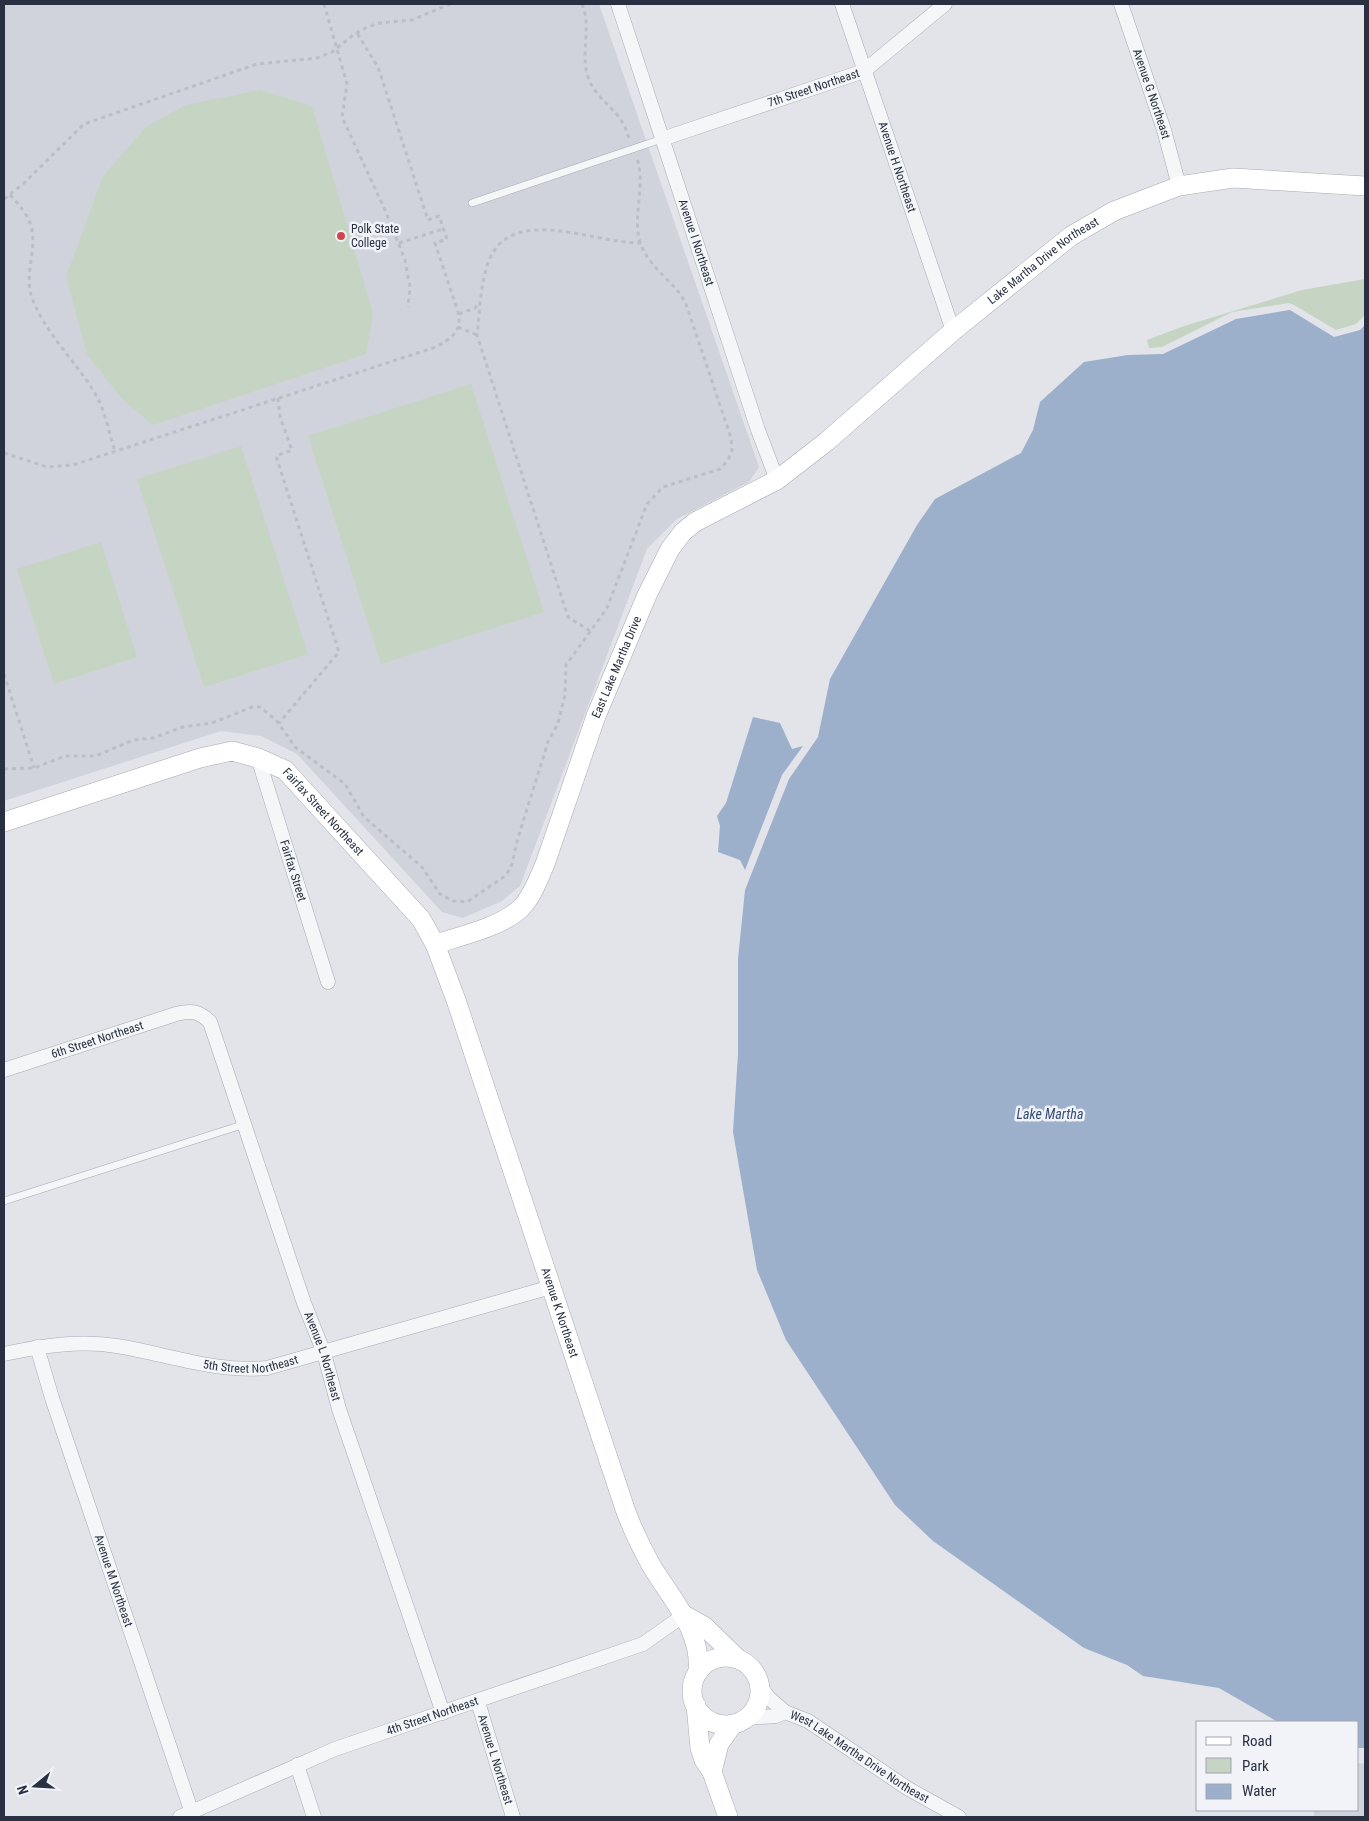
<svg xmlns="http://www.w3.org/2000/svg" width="1369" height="1821" font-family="'Roboto Condensed',sans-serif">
<rect width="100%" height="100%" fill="#e2e4ea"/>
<g fill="#d0d3dc">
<path d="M4,4H599L759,467L749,482L677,519L647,549L520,886L502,901L463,918L442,912L297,754L261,736L221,731L4,801Z"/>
<path d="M1358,1763L1365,1764V1817H1314V1810H1358Z"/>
</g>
<g fill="#c6d4c3">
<path d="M260,90L312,106L373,313L366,354L153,425L122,399L87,354L66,277L103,176L146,127L186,105Z"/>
<path d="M1365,279V315L1356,324L1336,330L1294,305L1289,303L1232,312L1162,347L1149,348L1147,340L1181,327L1302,290Z"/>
<path d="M471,384L544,612L381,664L308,436Z"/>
<path d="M241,446L308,654L204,687L137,479Z"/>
<path d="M101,542L137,657L54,684L17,569Z"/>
</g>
<g fill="#9cafcb">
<path d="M1290,310L1334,337L1360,330L1365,325V1748H1358V1722H1278L1219,1688L1143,1676L1127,1665L1084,1648L933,1541L895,1505L786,1340L757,1270L733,1132L738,1054V959L745,890L789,779L818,737L830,679L917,525L935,499L1021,453L1033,430L1040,402L1084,362L1128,355L1163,354L1236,319Z"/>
<path d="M753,717L780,723L792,749L803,746L782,775L745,870L740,860L718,852L720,826L717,816L726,803Z"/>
</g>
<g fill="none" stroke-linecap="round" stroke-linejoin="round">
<defs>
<g id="lane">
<path d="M472,203L662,139"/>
<path d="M4,1201L245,1124"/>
</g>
<g id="street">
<path id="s1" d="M618,4L758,430L777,480"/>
<path id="s2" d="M842,4L953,331"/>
<path id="s3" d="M1121,4L1164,130L1179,186"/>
<path id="s4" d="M662,139L864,71L945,4"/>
<path id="s5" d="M258,758L328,982"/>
<path id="s6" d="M4,1070L176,1014C191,1010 199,1011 210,1022L304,1303L324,1353L339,1409L443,1713"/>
<path id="s7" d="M37,1347L52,1398L192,1813"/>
<path id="s8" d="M4,1354C41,1346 79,1340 117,1346C167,1354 216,1373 267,1368L551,1287"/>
<path id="s9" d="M759,1685L769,1698L785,1712L808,1721L907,1788L959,1817"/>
<path id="s10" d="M478,1702L513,1817"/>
<path d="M746,1718L776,1716L785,1712"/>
<path d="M297,1765L314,1817"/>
<path id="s11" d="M180,1817L335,1749L643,1644L684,1615"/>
</g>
<g id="secondary">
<path id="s12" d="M4,822L200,758L232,751L258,758L285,770L421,919L435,944L456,1000L625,1509C632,1528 641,1547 651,1565C671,1599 702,1630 698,1672"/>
<path id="s13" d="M435,944C461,936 501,927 521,908C532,897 539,878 545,864L596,716L647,595L670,549L683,532L695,522L777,480L826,442L953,331L1030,269L1071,236L1114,211L1179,186L1233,178L1365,186"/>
<path d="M684,1615L704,1626L738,1659"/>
<circle cx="726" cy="1691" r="34"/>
<path d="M696,1705L700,1748L704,1760L712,1772L728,1817"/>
<path d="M712,1772L719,1744L733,1724"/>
</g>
</defs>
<use href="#lane" stroke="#a7aab4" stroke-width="8"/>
<use href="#street" stroke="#a7aab4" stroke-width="15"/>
<use href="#secondary" stroke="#a7aab4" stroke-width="20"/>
<g stroke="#bbbfc5" stroke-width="3" stroke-dasharray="4 4" stroke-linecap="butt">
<path d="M324,4L347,84L342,117L385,210L405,260L410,287L408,307"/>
<path d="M582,4C592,27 580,54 588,77C594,95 609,104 619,117C624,124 627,131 629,139"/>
<path d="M10,195C18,204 26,212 30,223C39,247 23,274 32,298C46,335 78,363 97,397C106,414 109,434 115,451"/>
<path d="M4,199L23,184L84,124L257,64L317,58L332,52L353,35L367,27L380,23L412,20L450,4"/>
<path d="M399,243L443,229"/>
<path d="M459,314L475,308L480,302"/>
<path d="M458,327L477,335"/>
<path d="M278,398L280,417L292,450L276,456L339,652L279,723"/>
<path d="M4,453L47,467L73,465L433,348C450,340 463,332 458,312L435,243L447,239L439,216L428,220L378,67L357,33"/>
<path d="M590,631L568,617L477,335C480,311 480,286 488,263C510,202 594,244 641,243"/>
<path d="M4,674L34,768"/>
<path d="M4,769L34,768L65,756H96L133,740L153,738L183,727L212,723L252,707H260L276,720L295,747L345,784L364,817L422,867L440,894L453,901L467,902L505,876L511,868L517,841L548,742L558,723L565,695L566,665L607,608L647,504L663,487L720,469L728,460L732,450L731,438L686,304C675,281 648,268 640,242C632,215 646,186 637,158"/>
</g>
<use href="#lane" stroke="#f4f6f8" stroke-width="7"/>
<use href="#street" stroke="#f4f6f8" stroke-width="14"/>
<use href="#secondary" stroke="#fff" stroke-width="19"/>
</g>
<circle fill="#d0464f" stroke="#f1f3f8" stroke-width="2" cx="341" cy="236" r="5"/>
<g text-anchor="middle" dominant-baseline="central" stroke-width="5" stroke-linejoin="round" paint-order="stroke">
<g font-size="12" fill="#293042" stroke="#f1f3f8">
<text stroke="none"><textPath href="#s4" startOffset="160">7th Street Northeast</textPath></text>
<text stroke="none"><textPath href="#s3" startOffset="95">Avenue G Northeast</textPath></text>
<text stroke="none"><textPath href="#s2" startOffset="172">Avenue H Northeast</textPath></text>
<text stroke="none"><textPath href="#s1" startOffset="251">Avenue I Northeast</textPath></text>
<text stroke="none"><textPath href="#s13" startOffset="958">Lake Martha Drive Northeast</textPath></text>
<text stroke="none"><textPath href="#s13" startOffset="354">East Lake Martha Drive</textPath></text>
<text stroke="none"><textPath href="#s12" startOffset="352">Fairfax Street Northeast</textPath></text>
<text stroke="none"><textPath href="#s5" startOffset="118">Fairfax Street</textPath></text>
<text stroke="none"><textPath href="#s6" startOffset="98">6th Street Northeast</textPath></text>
<text stroke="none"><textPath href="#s12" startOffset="915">Avenue K Northeast</textPath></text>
<text stroke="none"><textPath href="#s6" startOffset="571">Avenue L Northeast</textPath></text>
<text stroke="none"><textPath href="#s8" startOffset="250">5th Street Northeast</textPath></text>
<text stroke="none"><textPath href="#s7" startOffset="246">Avenue M Northeast</textPath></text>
<text stroke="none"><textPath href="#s11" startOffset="272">4th Street Northeast</textPath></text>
<text stroke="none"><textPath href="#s9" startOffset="125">West Lake Martha Drive Northeast</textPath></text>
<text stroke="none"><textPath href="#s10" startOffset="60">Avenue L Northeast</textPath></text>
</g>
<g font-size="12" fill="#293042" stroke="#f1f3f8" text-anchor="start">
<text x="351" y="229">Polk State<tspan x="351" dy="14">College</tspan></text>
</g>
<g font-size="14" font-style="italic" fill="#334c77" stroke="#f1f3f8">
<text x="1050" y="1114">Lake Martha</text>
</g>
</g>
<rect width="1369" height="1821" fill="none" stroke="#293042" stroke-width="10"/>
<rect x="1196" y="1721" width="162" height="90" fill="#f1f3f8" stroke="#a1a5af"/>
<rect x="1206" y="1737" width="25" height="8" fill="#ffffff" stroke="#a1a5af"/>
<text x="1242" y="1746" font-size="15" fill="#293042">Road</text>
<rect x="1206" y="1758" width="25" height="15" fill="#c6d4c3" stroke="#a1a5af"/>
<text x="1242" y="1771" font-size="15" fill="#293042">Park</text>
<rect x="1206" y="1784" width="25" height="15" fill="#9cafcb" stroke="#a1a5af"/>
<text x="1242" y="1796" font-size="15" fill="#293042">Water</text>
<g transform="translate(35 1786) rotate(252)" stroke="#f1f3f8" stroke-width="4" paint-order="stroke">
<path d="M0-4L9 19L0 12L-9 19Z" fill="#293042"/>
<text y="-8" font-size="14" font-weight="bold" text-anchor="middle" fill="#293042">N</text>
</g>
</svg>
